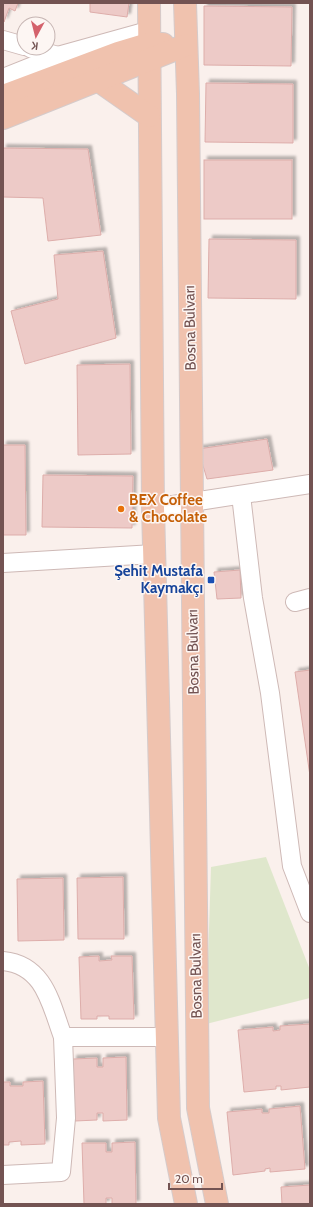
<svg xmlns="http://www.w3.org/2000/svg" width="313" height="1207" font-family="Cabin,sans-serif">
<defs>
<filter id="shadow"><feDropShadow dx="3.5" dy="-3.5" stdDeviation="1" flood-color="#0004"/></filter>
</defs>
<rect width="100%" height="100%" fill="#faf0ec"/>
<path fill="#dfe7cc" d="M266,857L310,970V998L206,1024L211,867Z"/>
<g fill="#edcac7" stroke="#ddadaa" filter="url(#shadow)">
<path d="M3,3H18L15,11L9,8L4,22Z"/>
<path d="M90,3H129L127,17L90,12Z"/>
<path d="M204,6L292,7L291,66L204,65Z"/>
<path d="M206,83L293,84V143L205,142Z"/>
<path d="M3,148L88,149L101,235L48,241L43,198L3,197Z"/>
<rect x="204" y="160" width="88" height="59"/>
<path d="M209,239L296,240V299L208,298Z"/>
<path d="M103,251L116,338L25,364L11,311L58,299L54,255Z"/>
<path d="M130,364L131,454L78,455L77,365Z"/>
<path d="M267,439L273,470L207,479L198,449Z"/>
<path d="M3,445H25L26,535H3Z"/>
<path d="M43,475L133,476L132,528L42,527Z"/>
<path d="M240,570L241,598L217,599L214,572Z"/>
<path d="M310,670V776L295,672Z"/>
<path d="M123,877L124,939H78L77,878Z"/>
<path d="M63,878L64,940L18,941L17,879Z"/>
<path d="M99,956V961L112,960L111,956H132L134,1019H109V1016H97V1019H81L79,957Z"/>
<path d="M310,1024V1087L281,1090V1086H276V1089L244,1092L238,1030L273,1027V1031L280,1030V1026Z"/>
<path d="M126,1057L127,1120L103,1121V1113H97V1120L75,1121L73,1059L97,1058V1067H103V1058Z"/>
<path d="M43,1081L45,1144L21,1145V1141L9,1142V1145H3V1082H10V1086H23V1082Z"/>
<path d="M300,1106L305,1169L270,1172V1168L265,1169V1171L233,1175L227,1112L262,1109V1113H269V1109Z"/>
<path d="M135,1142L136,1204H112V1198H106V1204H84L82,1143H106V1152H112V1143Z"/>
<path d="M310,1185V1204H282L281,1187Z"/>
</g>
<g fill="none" stroke-linecap="round" stroke-linejoin="round">
<defs>
<g id="minor">
<path d="M3,40L24,46"/>
<path d="M30,48L58,56"/>
<path d="M3,78L58,56L148,31"/>
<path d="M241,495L253,598L270,693L292,866L310,913"/>
<path d="M153,508L310,484"/>
<path d="M3,563L154,554"/>
<path d="M295,602L310,598"/>
<path d="M3,961C45,965 51,1005 63,1037H167"/>
<path d="M3,1175L61,1172L66,1118L63,1037"/>
</g>
<g id="major">
<path d="M149,3L153,508L169,1118L186,1204"/>
<path d="M185,3L188,94L198,1108L217,1204"/>
<path d="M99,81L149,116"/>
<path d="M3,96L118,53L148,44H163"/>
<path d="M3,118L186,45"/>
</g>
</defs>
<use href="#minor" stroke="#ceb9b6" stroke-width="20"/>
<use href="#major" stroke="#d5cbcb" stroke-width="24"/>
<use href="#minor" stroke="#fff" stroke-width="18"/>
<use href="#major" stroke="#f0c2ae" stroke-width="22"/>
</g>
<circle fill="#e8710a" stroke="#fdf6f3" stroke-width="1.5" cx="121" cy="509" r="4"/>
<rect fill="#1a4fb4" stroke="#fdf6f3" stroke-width="1.5" x="207" y="576" width="8" height="8" rx="2"/>
<g text-anchor="middle" dominant-baseline="central" stroke-width="3" stroke-linejoin="round" paint-order="stroke">
<g font-size="15" fill="#735352" stroke="#fdf6f3">
<text transform="translate(190 328) rotate(-91)">Bosna Bulvarı</text>
<text transform="translate(193 652) rotate(-91)">Bosna Bulvarı</text>
<text transform="translate(196 976) rotate(-91)">Bosna Bulvarı</text>
</g>
<g font-size="15" font-weight="bold" fill="#c56008" stroke="#fdf6f3" text-anchor="start">
<text x="129" y="500">BEX Coffee<tspan x="129" dy="17">&amp; Chocolate</tspan></text>
</g>
<g font-size="15" font-weight="bold" fill="#164399" stroke="#fdf6f3" text-anchor="end">
<text x="203" y="571">Şehit Mustafa<tspan x="203" dy="17">Kaymakçı</tspan></text>
</g>
</g>
<rect width="313" height="1207" fill="none" stroke="#735352" stroke-width="8"/>
<g transform="translate(36 36) rotate(187)"><circle r="19" fill="#fdf6f3" stroke="#c6b5b3"/>
<path d="M0-3L7 15L0 10L-7 15Z" fill="#d4626c"/>
<text y="-6" font-size="11" font-weight="bold" text-anchor="middle" fill="#735352">K</text>
</g>
<path d="M169 1183v6h53v-6" fill="none" stroke="#735352" stroke-width="2"/>
<text x="175" y="1183" font-size="12" fill="#735352" stroke="#fdf6f3" stroke-width="3" paint-order="stroke">20 m</text>
</svg>
